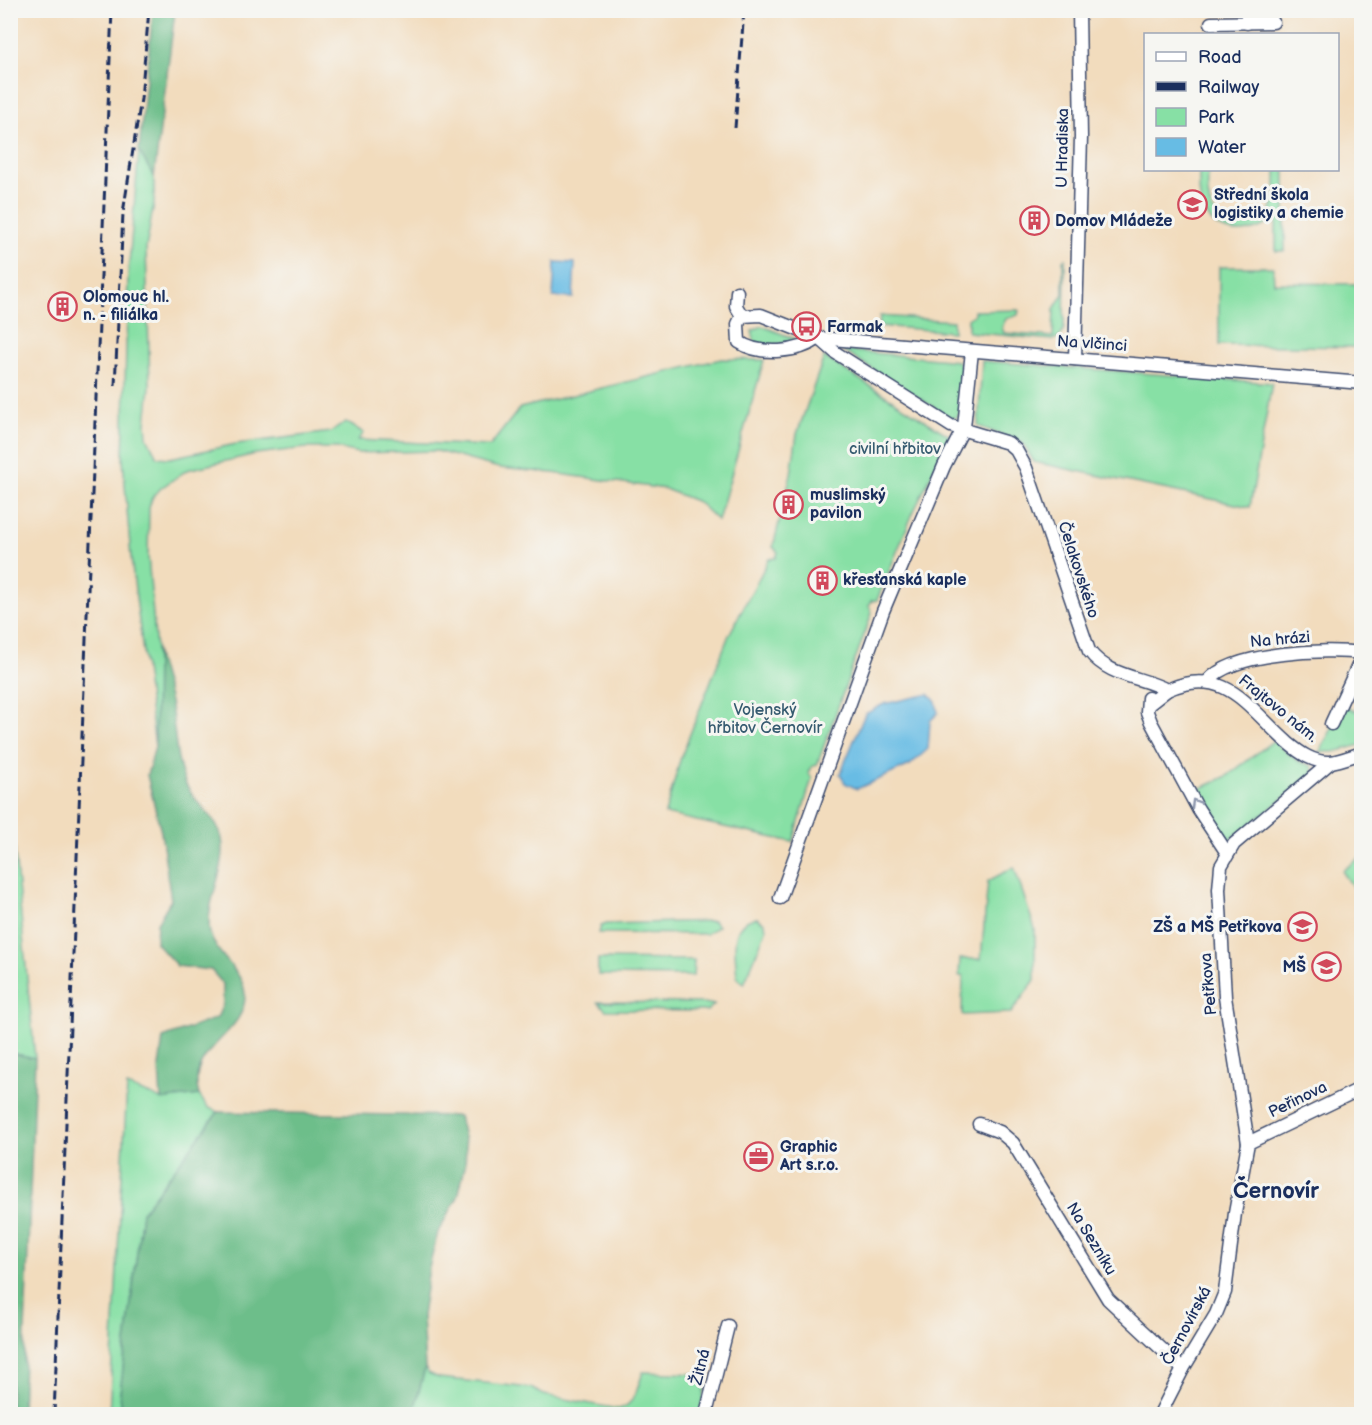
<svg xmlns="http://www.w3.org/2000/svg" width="1372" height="1425" font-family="'Balsamiq Sans',sans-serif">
<rect width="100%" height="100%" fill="#f6f6f2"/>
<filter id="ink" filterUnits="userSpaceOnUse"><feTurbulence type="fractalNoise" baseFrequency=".0167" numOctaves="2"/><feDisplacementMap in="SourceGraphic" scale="12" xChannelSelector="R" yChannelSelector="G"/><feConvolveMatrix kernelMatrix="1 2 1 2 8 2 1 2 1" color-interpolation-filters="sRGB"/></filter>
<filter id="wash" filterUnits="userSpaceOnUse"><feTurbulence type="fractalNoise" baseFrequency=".008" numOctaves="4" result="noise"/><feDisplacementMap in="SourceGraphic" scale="24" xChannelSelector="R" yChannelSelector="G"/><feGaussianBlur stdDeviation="1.35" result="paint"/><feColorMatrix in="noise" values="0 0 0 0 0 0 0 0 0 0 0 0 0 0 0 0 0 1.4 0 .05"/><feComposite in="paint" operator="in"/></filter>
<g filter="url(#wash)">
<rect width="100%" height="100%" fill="#f2dcbd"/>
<g fill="#87e0a5" stroke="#518882" stroke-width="1.5">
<path d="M139,151L154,177V203L146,248L150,386L146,423L147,437L157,457L170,458L236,444L331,432L346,422L364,433L358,440L490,446L520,408L721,359L764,360L718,521L698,502L665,489L553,473L499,468L437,451L358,453L337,448H306L256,454L187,470L161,488L152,498L149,508L148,556L156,649L155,747L131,558L123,460L128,275Z"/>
<path d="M1199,170H1208C1208,181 1206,196 1211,207C1222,228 1257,231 1270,211C1277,198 1276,183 1276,170H1285V251H1276V218C1250,239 1212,239 1201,202C1198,192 1199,180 1199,170Z"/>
<path d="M1065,259L1064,330L1060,337L1053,340L968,332V319L974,314V311L1019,310L1018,315L1006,319L1002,327L1004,333L1053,337L1054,309L1063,294V260Z"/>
<path d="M1219,267H1273L1274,283L1359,284L1358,347L1219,345Z"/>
<path d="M880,316L953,321V332L879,326Z"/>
<path d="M762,326L803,342L758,345L755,344L752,331Z"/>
<path d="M842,350L958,361C968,373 965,404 957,417L951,418Z"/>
<path d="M824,357L950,436L913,513L877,600L871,601L869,606L872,613L817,765L811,767L808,773L812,778L793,842L665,814L681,757L729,635L769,559L776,558L778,552L773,547L791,474L797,434Z"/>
<path d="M982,361L1272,383L1250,507L1034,462L1023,443L978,426Z"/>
<path d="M1343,706L1361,713V745L1334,752H1320Z"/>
<path d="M1273,741L1298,761L1312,766L1314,775L1227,842L1210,820L1197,790L1227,776Z"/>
<path d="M11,814L35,1058L11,1053Z"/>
<path d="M1361,857V899L1342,871Z"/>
<path d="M1014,867L1035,929V980L1011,1013L962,1015L963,976H959L960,959H981L988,881Z"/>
<path d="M757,918L765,923L766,930L744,984L737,978C736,955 727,921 757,918Z"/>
<path d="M713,921L718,926L706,934L599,933L601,926L606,924Z"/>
<path d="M598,959L694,960L693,976L598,975Z"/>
<path d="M598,1002L705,1003L714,1005L707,1011L606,1010Z"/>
<path d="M127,1086L161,1099L199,1095L207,1107L218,1112L142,1212L120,1393L122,1414H109Z"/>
<path d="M425,1368L428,1373L439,1378L531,1388L544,1395L618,1409C635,1406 638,1386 643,1372L699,1374L706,1380L700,1414H413Z"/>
</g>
<g fill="#6dbe8a" stroke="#447674" stroke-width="1.5">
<path d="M153,11H175L154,177L139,151Z"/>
<path d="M156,649C159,667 166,684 170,702C176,729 174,756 185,782C193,804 217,815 222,839C228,870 204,901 210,933C216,957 245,971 245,996C245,1036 185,1048 199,1095L161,1100L159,1067L163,1038L217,1018L223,1004V984L211,970L177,966L156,943L157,923L171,900L161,832L147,775L155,747Z"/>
<path d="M10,1053L35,1058L22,1414H10L11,1371L15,1346L10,1337Z"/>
<path d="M218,1112L459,1116L466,1146L465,1166L458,1197L438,1232L429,1268L422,1316L425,1368L413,1414H122L120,1393L142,1212Z"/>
</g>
<g fill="#67bce4" stroke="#4176a1" stroke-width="1.5">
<path d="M555,262L575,263L573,298L553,297Z"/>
<path d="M929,694L936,702L938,713L930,721L928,749L910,765L857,789L845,783L840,774L865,714L884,704Z"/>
</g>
</g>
<g filter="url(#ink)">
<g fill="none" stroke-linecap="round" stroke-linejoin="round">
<defs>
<g id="street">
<path d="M1247,10V23"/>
<path d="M1211,23L1273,22"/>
<path d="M737,292L736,306L742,316"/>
<path d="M819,338C799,353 760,356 739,342L738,324L742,316L761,315L819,338L1362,383"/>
<path d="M819,338L836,353L951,426L1008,443L1016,450L1026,468L1089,651C1109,677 1140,676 1167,690L1148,705"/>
<path d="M1075,359L1081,137L1079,10"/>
<path d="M1208,681C1231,652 1327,648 1362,653"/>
<path d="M1167,690C1226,664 1248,708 1288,743C1300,753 1314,763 1330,762C1340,761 1352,756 1362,753"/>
<path d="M1148,698L1147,712L1151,722L1198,809L1227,853"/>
<path d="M1331,724L1362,657"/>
<path d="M780,898L883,611L944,466L964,427L972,351"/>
<path d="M979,1124L1000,1132L1013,1143L1108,1299L1183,1369"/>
<path d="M1248,1143L1362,1088"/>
<path d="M706,1414L728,1326"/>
<path d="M1160,1414L1183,1369L1216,1314L1225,1292L1235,1213L1248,1143L1225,997L1219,889L1221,866L1234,844L1331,762"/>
</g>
</defs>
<use href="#street" stroke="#3b496c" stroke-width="15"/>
<use href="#street" stroke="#fff" stroke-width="12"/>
<g stroke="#1b2f5e" stroke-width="3" stroke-dasharray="9 4.5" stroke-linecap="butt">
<path d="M735,128L744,10"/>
<path d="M115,386L123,213L141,99L149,10"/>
<path d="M54,1414L112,10"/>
</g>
</g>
<defs><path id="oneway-chevron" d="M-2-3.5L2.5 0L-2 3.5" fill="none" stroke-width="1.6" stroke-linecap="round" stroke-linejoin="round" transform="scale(1.5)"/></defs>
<use stroke="#8d97ae" href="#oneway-chevron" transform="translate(1195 803) rotate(-120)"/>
</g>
<defs>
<symbol id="school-ring" viewBox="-11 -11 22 22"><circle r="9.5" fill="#f6f6f2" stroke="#d1495b" stroke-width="1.5"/><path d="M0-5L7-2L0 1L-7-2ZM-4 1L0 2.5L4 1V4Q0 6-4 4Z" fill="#d1495b"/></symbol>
<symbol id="building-ring" viewBox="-11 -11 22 22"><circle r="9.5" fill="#f6f6f2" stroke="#d1495b" stroke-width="1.5"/><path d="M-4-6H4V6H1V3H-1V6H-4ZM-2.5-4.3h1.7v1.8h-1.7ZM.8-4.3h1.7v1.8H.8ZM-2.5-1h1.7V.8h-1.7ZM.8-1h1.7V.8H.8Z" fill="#d1495b"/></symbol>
<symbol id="bus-ring" viewBox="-11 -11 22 22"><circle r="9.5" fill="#f6f6f2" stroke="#d1495b" stroke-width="1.5"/><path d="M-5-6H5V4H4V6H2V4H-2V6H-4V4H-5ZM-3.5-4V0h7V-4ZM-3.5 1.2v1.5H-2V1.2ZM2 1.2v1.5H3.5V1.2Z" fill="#d1495b"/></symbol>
<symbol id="office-ring" viewBox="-11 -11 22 22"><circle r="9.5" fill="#f6f6f2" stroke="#d1495b" stroke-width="1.5"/><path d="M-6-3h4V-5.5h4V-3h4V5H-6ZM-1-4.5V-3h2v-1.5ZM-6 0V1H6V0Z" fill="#d1495b"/></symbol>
</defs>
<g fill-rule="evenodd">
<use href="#school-ring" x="1176" y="188" width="33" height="33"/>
<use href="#building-ring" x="1018" y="204" width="33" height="33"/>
<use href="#building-ring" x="46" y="290" width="33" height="33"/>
<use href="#bus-ring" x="790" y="310" width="33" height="33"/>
<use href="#building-ring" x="772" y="488" width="33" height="33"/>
<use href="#building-ring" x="806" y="564" width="33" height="33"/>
<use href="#school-ring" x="1286" y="910" width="33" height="33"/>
<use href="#school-ring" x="1310" y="950" width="33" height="33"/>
<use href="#office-ring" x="742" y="1140" width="33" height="33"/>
</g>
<g text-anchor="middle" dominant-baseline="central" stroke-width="6" stroke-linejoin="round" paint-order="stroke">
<g font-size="16" fill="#1b2f5e" stroke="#f6f6f2">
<text transform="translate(1063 148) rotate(-89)">U Hradiska</text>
<text transform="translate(1092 344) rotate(4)">Na vlčinci</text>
<text transform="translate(1078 570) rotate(72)">Čelakovského</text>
<text transform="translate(1280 640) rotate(-5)">Na hrázi</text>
<text transform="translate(1278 709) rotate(39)">Frajtovo nám.</text>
<text transform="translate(1209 984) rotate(-95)">Petřkova</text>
<text transform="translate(1298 1100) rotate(-26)">Peřinova</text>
<text transform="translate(1091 1239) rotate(59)">Na Sezníku</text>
<text transform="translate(1187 1326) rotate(-62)">Černovírská</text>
<text transform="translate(701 1367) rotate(-76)">Žitná</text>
</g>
<g font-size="16" font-weight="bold" fill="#1b2f5e" stroke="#f6f6f2" text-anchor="start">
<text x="1214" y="195">Střední škola<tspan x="1214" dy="18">logistiky a chemie</tspan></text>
<text x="1055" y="221">Domov Mládeže</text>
<text x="83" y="297">Olomouc hl.<tspan x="83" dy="18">n. - filiálka</tspan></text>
<text x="827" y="327">Farmak</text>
<text x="810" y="495">muslimský<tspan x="810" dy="18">pavilon</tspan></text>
<text x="843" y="580">křesťanská kaple</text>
<text x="1282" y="927" text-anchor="end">ZŠ a MŠ Petřkova</text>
<text x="1306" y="967" text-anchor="end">MŠ</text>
<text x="780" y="1147">Graphic<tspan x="780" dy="18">Art s.r.o.</tspan></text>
</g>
<g font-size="16" fill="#365b70" stroke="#f6f6f2">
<text x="895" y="449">civilní hřbitov</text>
<text x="765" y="710">Vojenský<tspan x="765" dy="18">hřbitov Černovír</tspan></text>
</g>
<g font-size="22" font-weight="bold" fill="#1b2f5e" stroke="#f6f6f2">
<text x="1276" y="1191">Černovír</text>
</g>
</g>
<rect width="1372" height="1425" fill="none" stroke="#f6f6f2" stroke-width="36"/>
<rect x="1144" y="33" width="195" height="138" fill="#f6f6f2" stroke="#9ea6b7" stroke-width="1.5"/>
<rect x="1156" y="52" width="30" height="9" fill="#ffffff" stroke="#9ea6b7" stroke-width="1.5"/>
<text x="1198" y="63" font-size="18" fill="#1b2f5e">Road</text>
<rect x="1156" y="82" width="30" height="9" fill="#1b2f5e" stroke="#9ea6b7" stroke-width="1.5"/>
<text x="1198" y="93" font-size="18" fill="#1b2f5e">Railway</text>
<rect x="1156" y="108" width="30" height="18" fill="#87e0a5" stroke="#9ea6b7" stroke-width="1.5"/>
<text x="1198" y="123" font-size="18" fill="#1b2f5e">Park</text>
<rect x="1156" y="138" width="30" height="18" fill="#67bce4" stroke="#9ea6b7" stroke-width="1.5"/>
<text x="1198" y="153" font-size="18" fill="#1b2f5e">Water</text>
</svg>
